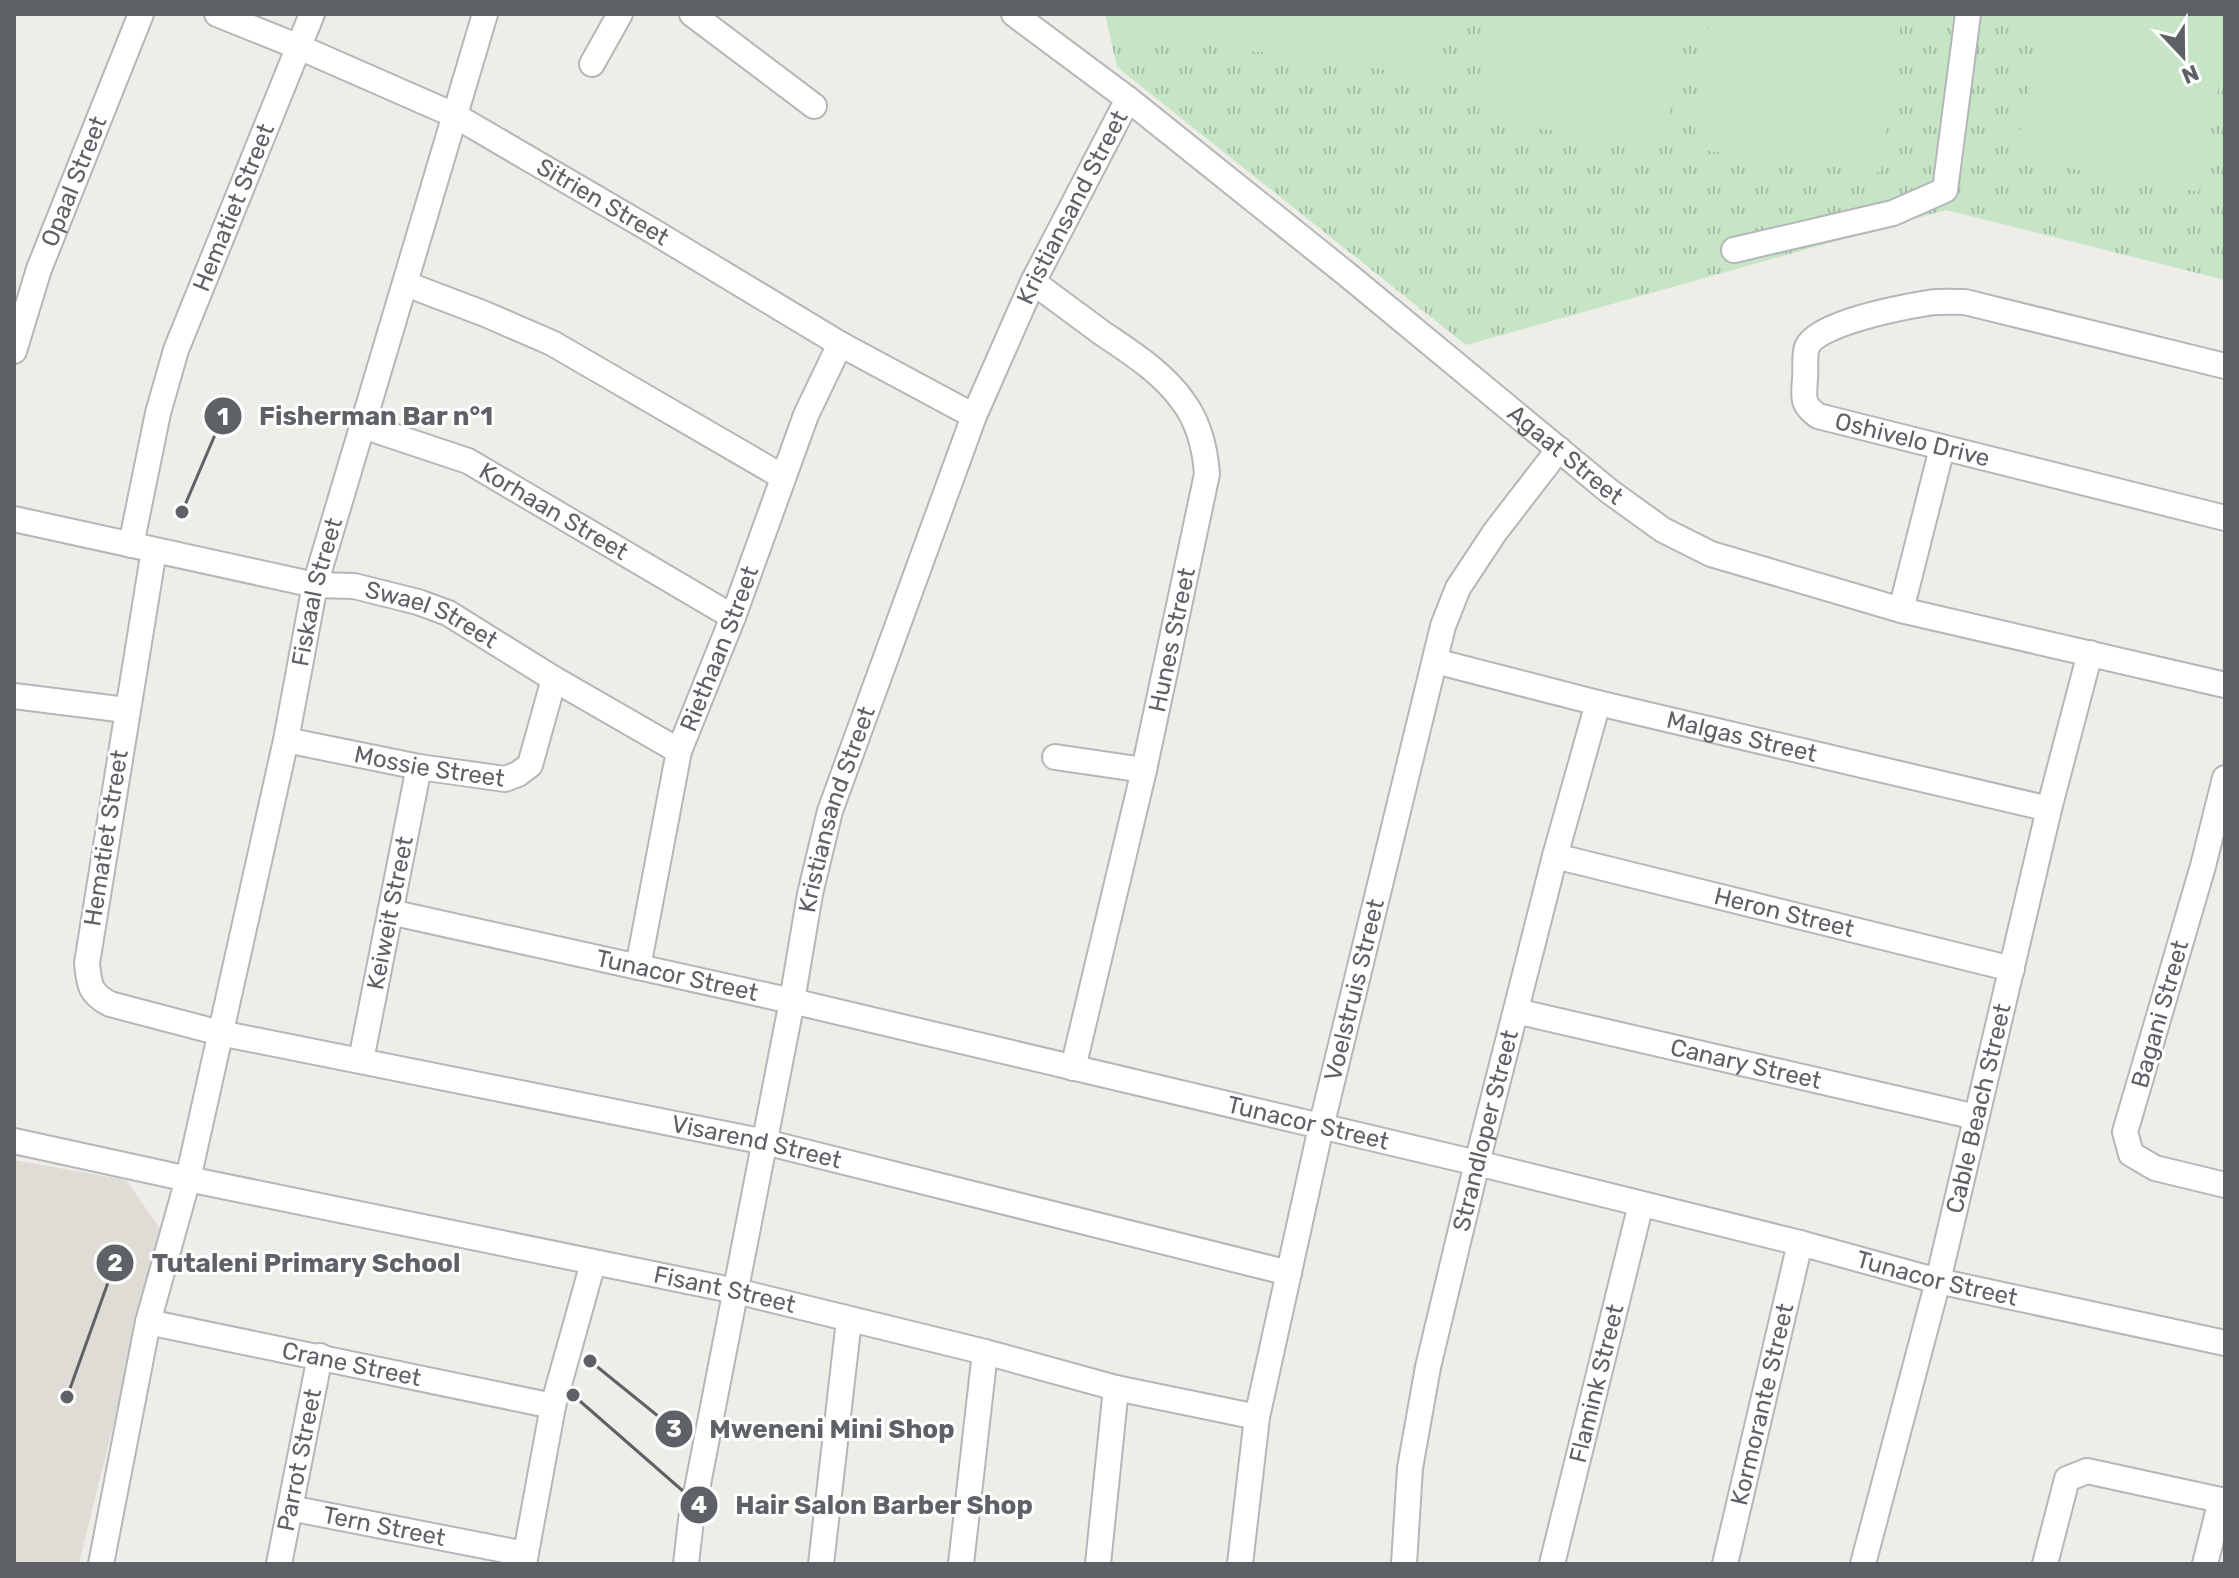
<svg xmlns="http://www.w3.org/2000/svg" width="2239" height="1578" font-family="Rubik,sans-serif">
<defs>
<pattern id="park-tufts" width="24" height="20" patternUnits="userSpaceOnUse" patternTransform="scale(2)"><rect width="24" height="20" fill="#c6e5c5"/><path d="M3 7l-1-3M5 7V3M7 7l1-3M15 17l-1-3M17 17v-4M19 17l1-3" fill="none" stroke="#a4bda4"/></pattern>
</defs>
<rect width="100%" height="100%" fill="#efede7"/>
<path fill="#dfdcd5" d="M14,1160L126,1180L161,1230L79,1564H14Z"/>
<path fill="url(#park-tufts)" d="M1105,14H2225V280L1946,210L1466,345L1117,67Z"/>
<g fill="#c6e5c5">
<path d="M1125,14H1446L1436,77L1122,33Z"/>
<path d="M1492,14H1683L1666,145L1478,121Z"/>
<path d="M1710,14H1902L1881,173L1693,149Z"/>
<path d="M2042,14H2225V53L2199,192L2015,158Z"/>
</g>
<g fill="none" stroke-linecap="round" stroke-linejoin="round">
<defs>
<g id="minor">
<path id="s1" d="M217,14L299,47L454,115L651,230L840,344L974,416"/>
<path d="M692,14L814,106"/>
<path id="s2" d="M1014,14L1128,99L1349,276L1609,491L1663,530L1711,554L1901,610L2225,685"/>
<path d="M592,64L620,14"/>
<path d="M1734,250L1893,213L1945,190L1968,14"/>
<path d="M1033,282C1056,299 1079,316 1102,333C1130,352 1162,372 1182,400C1199,422 1205,447 1207,474L1144,770L1073,1068"/>
<path d="M406,284L485,314L552,343L783,477"/>
<path id="s3" d="M14,351L39,269L141,14"/>
<path id="s4" d="M2225,366L1965,302C1953,302 1940,301 1928,303C1903,307 1817,323 1807,347C1804,355 1806,369 1805,378C1804,397 1801,404 1818,416L2225,518"/>
<path id="s5" d="M363,426L468,461L733,617"/>
<path id="s6" d="M14,519L315,585L354,586L418,602L448,613L554,679L679,751"/>
<path id="s7" d="M131,545L158,413L176,350L312,14"/>
<path id="s8" d="M154,550L87,963C89,985 90,994 110,1004L220,1033L765,1142L1289,1273"/>
<path d="M1901,610L1942,448"/>
<path id="s9" d="M1435,661L1598,703L2049,809"/>
<path d="M14,696L126,710"/>
<path id="s10" d="M286,740L419,767L505,779L518,774L530,765L554,679"/>
<path d="M1055,757L1144,770"/>
<path d="M2225,778L2203,866L2125,1132L2131,1154L2155,1168L2225,1185"/>
<path id="s11" d="M1555,856L2012,969"/>
<path id="s12" d="M390,912L792,1001L1477,1163L1800,1243L1938,1281L2225,1343"/>
<path id="s13" d="M638,967L679,751L733,617L806,415L840,344"/>
<path id="s14" d="M1516,1011L1976,1117"/>
<path id="s15" d="M361,1060L419,767"/>
<path id="s16" d="M14,1141L188,1179L736,1291L985,1352L1116,1388L1257,1417"/>
<path id="s17" d="M148,1322L553,1406"/>
<path id="s18" d="M290,1508L525,1554"/>
<path id="s19" d="M101,1564L148,1322L188,1179L286,740L315,585L485,14"/>
<path id="s20" d="M279,1564L320,1356"/>
<path d="M524,1564L553,1406L593,1263"/>
<path id="s21" d="M686,1564L691,1520L792,1001L810,894L830,811L974,416L1033,282L1128,99"/>
<path d="M821,1564L849,1320"/>
<path d="M961,1564L985,1352"/>
<path d="M1098,1564L1116,1388"/>
<path id="s22" d="M1240,1564L1257,1417L1321,1127L1443,626L1458,588L1495,532L1559,449"/>
<path id="s23" d="M1404,1564L1410,1468L1428,1367L1477,1163L1555,856L1598,703"/>
<path id="s24" d="M1552,1564L1641,1204"/>
<path id="s25" d="M1725,1564L1800,1243"/>
<path id="s26" d="M1863,1564L1938,1281L2049,809L2090,653"/>
<path d="M2045,1564L2067,1479L2087,1471L2225,1501"/>
<path d="M2205,1564L2221,1500"/>
</g>
</defs>
<use href="#minor" stroke="#b4b7ba" stroke-width="28"/>
<use href="#minor" stroke="#fff" stroke-width="24"/>
</g>
<g text-anchor="middle" dominant-baseline="central" stroke-width="6" stroke-linejoin="round" paint-order="stroke">
<g font-size="24" fill="#5e6266" stroke="#fff">
<text stroke="none"><textPath href="#s3" startOffset="180">Opaal Street</textPath></text>
<text stroke="none"><textPath href="#s1" startOffset="430">Sitrien Street</textPath></text>
<text stroke="none"><textPath href="#s7" startOffset="354">Hematiet Street</textPath></text>
<text stroke="none"><textPath href="#s21" startOffset="1418">Kristiansand Street</textPath></text>
<text stroke="none"><textPath href="#s4" startOffset="608">Oshivelo Drive</textPath></text>
<text stroke="none"><textPath href="#s2" startOffset="706">Agaat Street</textPath></text>
<text stroke="none"><textPath href="#s5" startOffset="210">Korhaan Street</textPath></text>
<text stroke="none"><textPath href="#s19" startOffset="996">Fiskaal Street</textPath></text>
<text stroke="none"><textPath href="#s6" startOffset="430">Swael Street</textPath></text>
<text transform="translate(1172 640) rotate(-78)">Hunes Street</text>
<text stroke="none"><textPath href="#s13" startOffset="330">Riethaan Street</textPath></text>
<text stroke="none"><textPath href="#s9" startOffset="316">Malgas Street</textPath></text>
<text stroke="none"><textPath href="#s10" startOffset="146">Mossie Street</textPath></text>
<text stroke="none"><textPath href="#s21" startOffset="770">Kristiansand Street</textPath></text>
<text transform="translate(106 838) rotate(-81)">Hematiet Street</text>
<text stroke="none"><textPath href="#s11" startOffset="236">Heron Street</textPath></text>
<text stroke="none"><textPath href="#s15" startOffset="150">Keiweit Street</textPath></text>
<text stroke="none"><textPath href="#s12" startOffset="294">Tunacor Street</textPath></text>
<text stroke="none"><textPath href="#s22" startOffset="586">Voelstruis Street</textPath></text>
<text transform="translate(2160 1014) rotate(-74)">Bagani Street</text>
<text stroke="none"><textPath href="#s14" startOffset="236">Canary Street</textPath></text>
<text stroke="none"><textPath href="#s26" startOffset="470">Cable Beach Street</textPath></text>
<text stroke="none"><textPath href="#s12" startOffset="942">Tunacor Street</textPath></text>
<text stroke="none"><textPath href="#s23" startOffset="442">Strandloper Street</textPath></text>
<text stroke="none"><textPath href="#s8" startOffset="1130">Visarend Street</textPath></text>
<text stroke="none"><textPath href="#s12" startOffset="1590">Tunacor Street</textPath></text>
<text stroke="none"><textPath href="#s16" startOffset="726">Fisant Street</textPath></text>
<text stroke="none"><textPath href="#s17" startOffset="208">Crane Street</textPath></text>
<text stroke="none"><textPath href="#s24" startOffset="186">Flamink Street</textPath></text>
<text stroke="none"><textPath href="#s25" startOffset="164">Kormorante Street</textPath></text>
<text stroke="none"><textPath href="#s20" startOffset="106">Parrot Street</textPath></text>
<text stroke="none"><textPath href="#s18" startOffset="96">Tern Street</textPath></text>
</g>
</g>
<path fill="none" stroke="#5e6266" stroke-width="3" d="M182 512L223 416M67 1397L115 1263M590 1361L674 1429M573 1395L699 1505"/>
<g fill="#5e6266" stroke="#fff" stroke-width="3">
<circle cx="182" cy="512" r="8"/>
<circle cx="67" cy="1397" r="8"/>
<circle cx="590" cy="1361" r="8"/>
<circle cx="573" cy="1395" r="8"/>
<circle cx="223" cy="416" r="20"/>
<circle cx="115" cy="1263" r="20"/>
<circle cx="674" cy="1429" r="20"/>
<circle cx="699" cy="1505" r="20"/>
</g>
<g font-size="24" text-anchor="middle" font-weight="bold" fill="#fff">
<text x="223" y="425">1</text>
<text x="115" y="1271">2</text>
<text x="674" y="1437">3</text>
<text x="699" y="1513">4</text>
</g>
<g font-size="26" text-anchor="middle" font-weight="bold" fill="#5e6266" stroke="#fff" stroke-width="6" stroke-linejoin="round" paint-order="stroke">
<text x="376" y="425">Fisherman Bar n°1</text>
<text x="306" y="1272">Tutaleni Primary School</text>
<text x="832" y="1438">Mweneni Mini Shop</text>
<text x="884" y="1514">Hair Salon Barber Shop</text>
</g>
<rect width="2239" height="1578" fill="none" stroke="#5e6266" stroke-width="32"/>
<g transform="translate(2183 56) rotate(158)" stroke="#ffffff" stroke-width="6" paint-order="stroke">
<path d="M0-6L14 30L0 20L-14 30Z" fill="#5e6266"/>
<text y="-12" font-size="22" font-weight="bold" text-anchor="middle" fill="#5e6266">N</text>
</g>
</svg>
